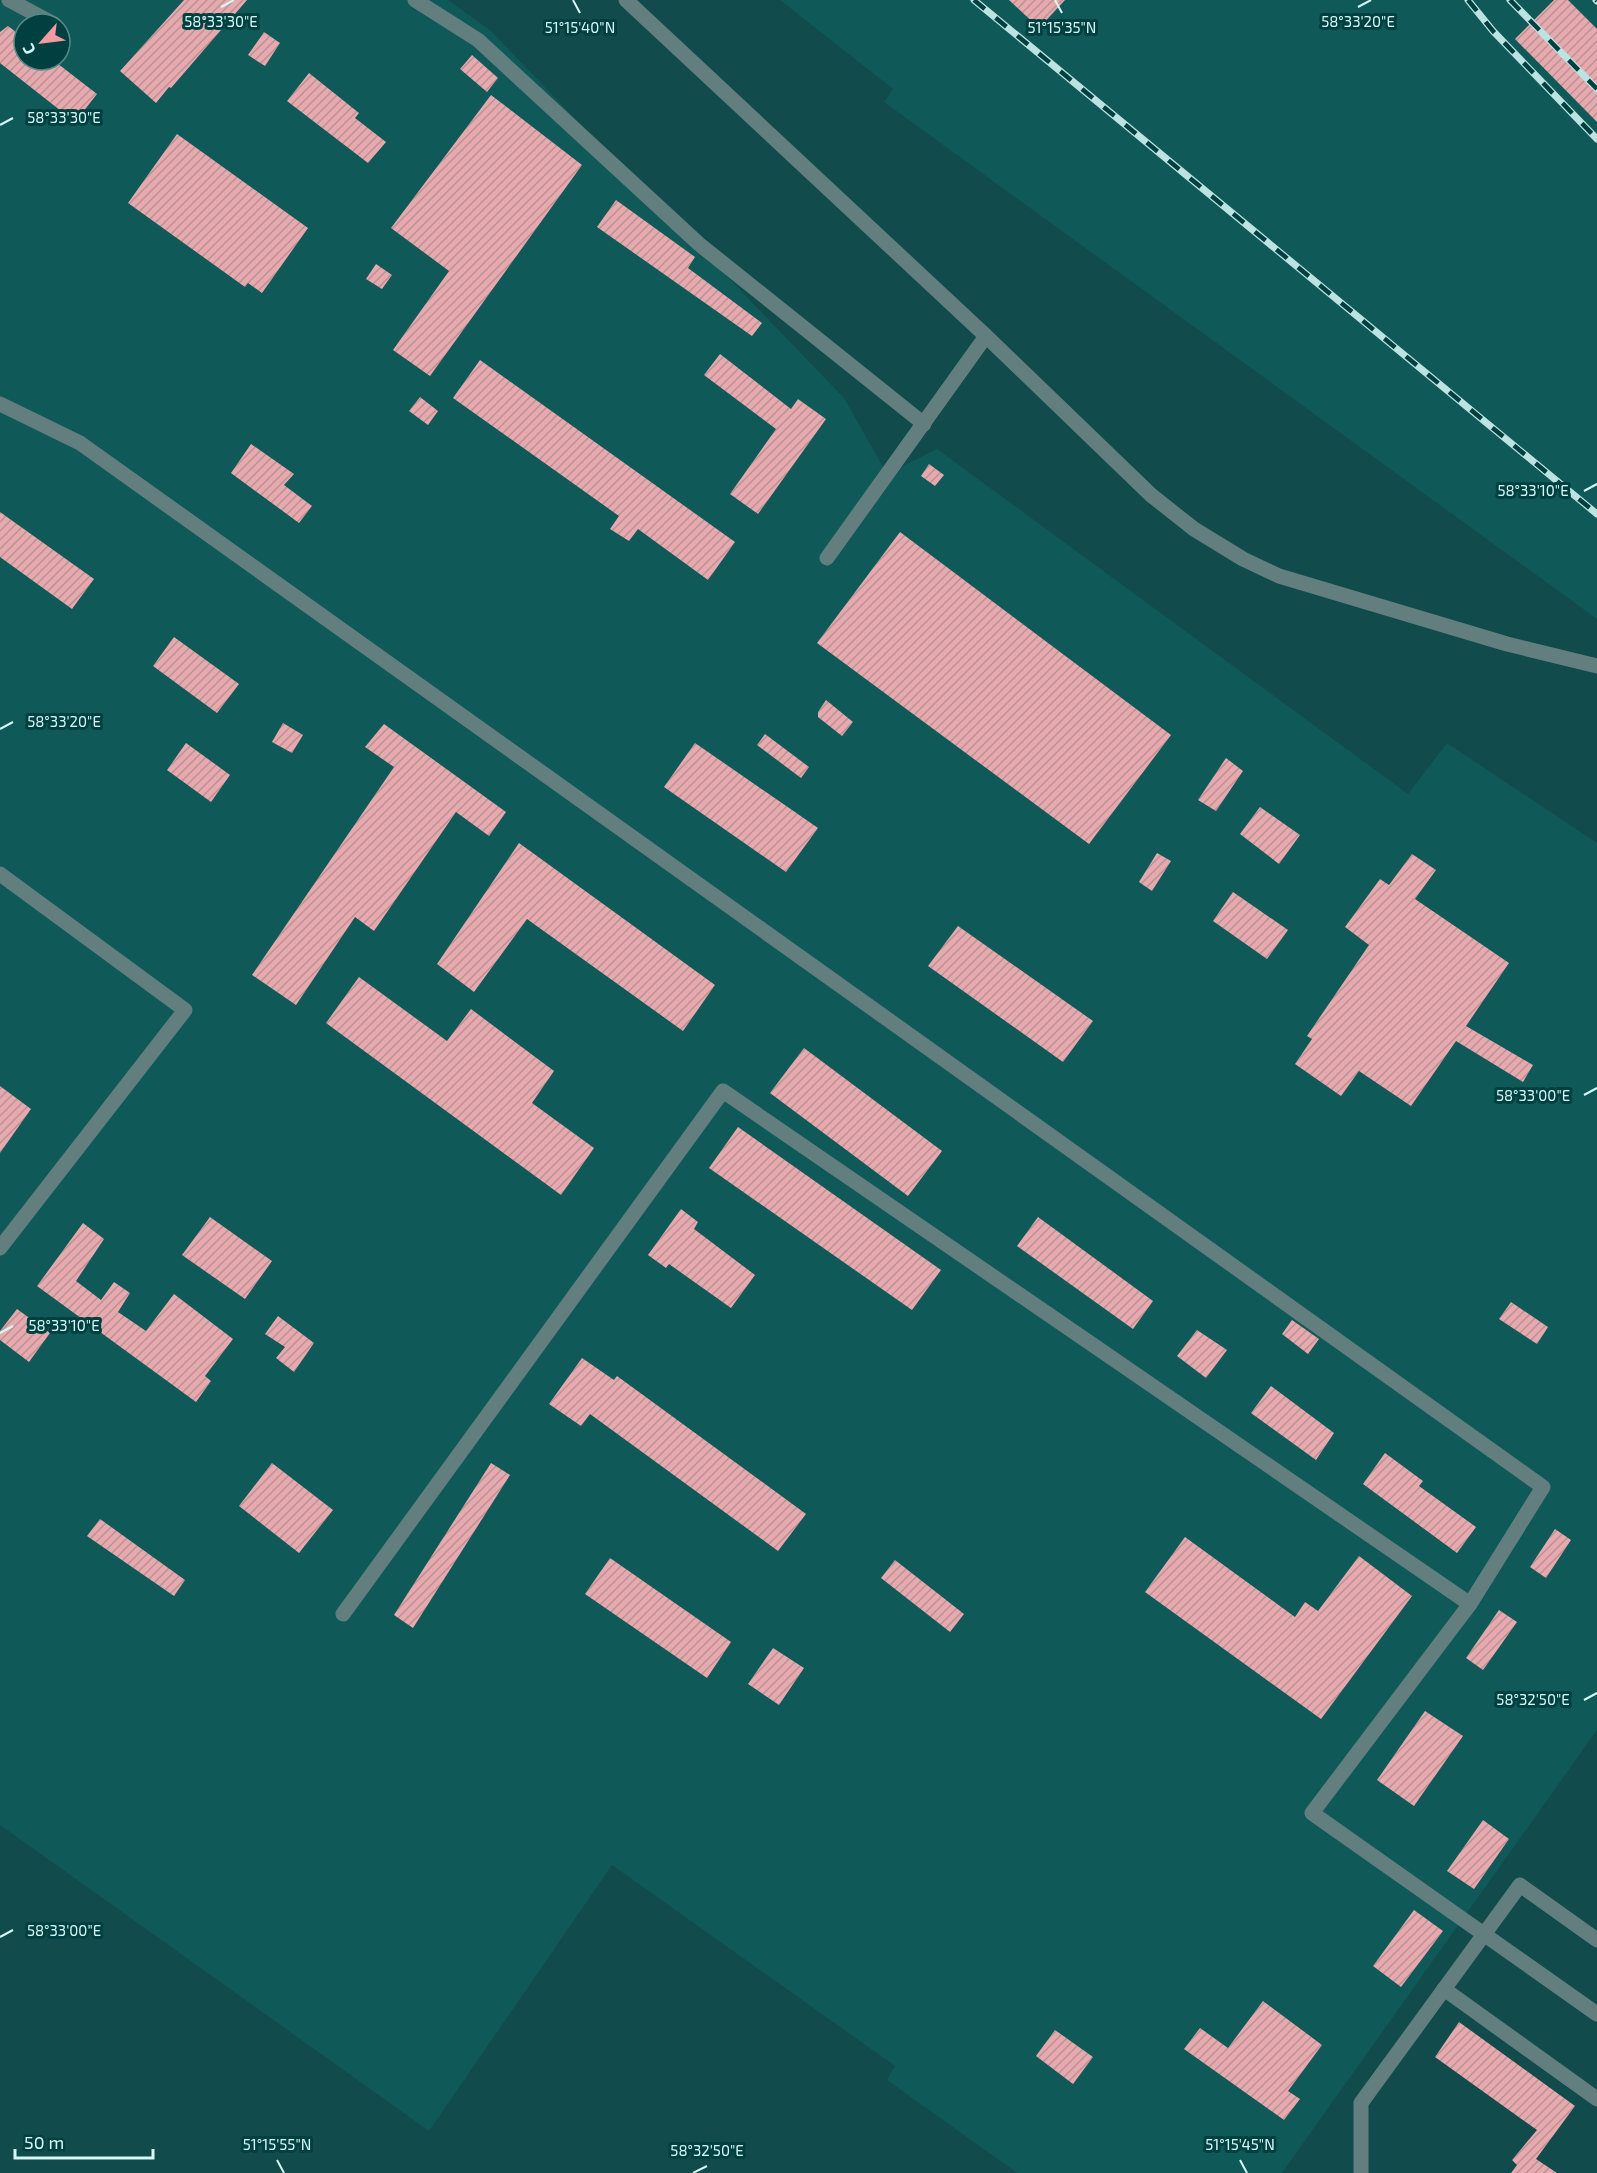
<svg xmlns="http://www.w3.org/2000/svg" width="1597" height="2173" font-family="'Exo 2',sans-serif">
<defs>
<pattern id="building-hatch" width="6" height="6" patternUnits="userSpaceOnUse" patternTransform="scale(1.5)"><rect width="6" height="6" fill="#e6a9ad"/><path d="M-1 1l2-2M0 6l6-6M5 7l2-2" fill="none" stroke="#bc9194"/></pattern>
</defs>
<rect width="100%" height="100%" fill="#114b4b"/>
<g fill="#105959" fill-rule="evenodd">
<path d="M0,0H448L491,31L844,398L887,474L937,449L1408,794L1447,743L1597,843V1730L1282,2173H1017L887,2080L895,2066L612,1865L429,2131L0,1825ZM24,24H60V60H24Z"/>
<path d="M780,0H1597V619L884,102L893,89Z"/>
</g>
<g fill="url(#building-hatch)">
<path d="M184,0H247L171,88L169,87L156,103L120,71Z"/>
<path d="M1009,0H1065L1039,28Z"/>
<path d="M1554,0H1568L1597,29V122L1515,39Z"/>
<path d="M8,26L24,38V60H53L97,94L75,122L0,63V32Z"/>
<path d="M264,32L280,43L265,66L248,55Z"/>
<path d="M472,55L498,78L487,92L460,69Z"/>
<path d="M309,73L359,113L355,118L386,142L368,163L287,101Z"/>
<path d="M491,95L582,165L430,376L393,350L449,271L391,228Z"/>
<path d="M177,134L308,228L262,293L248,283L245,287L128,203Z"/>
<path d="M616,200L695,257L688,268L762,323L752,336L597,227Z"/>
<path d="M376,264L392,275L382,289L366,279Z"/>
<path d="M720,354L791,409L798,399L826,419L758,514L730,494L776,429L704,375Z"/>
<path d="M480,360L735,542L708,580L638,529L629,541L610,529L619,516L453,398Z"/>
<path d="M420,397L438,411L428,425L409,411Z"/>
<path d="M251,444L294,474L284,485L312,506L299,523L231,473Z"/>
<path d="M929,464L944,475L935,486L921,476Z"/>
<path d="M0,512L94,579L72,609L0,557Z"/>
<path d="M900,532L1171,735L1089,844L817,643Z"/>
<path d="M174,637L239,684L217,713L153,666Z"/>
<path d="M826,700L853,722L842,736L818,717V712Z"/>
<path d="M283,723L303,735L292,753L272,742Z"/>
<path d="M384,724L506,812L489,836L456,812L374,931L355,917L296,1005L252,975L394,767L365,747Z"/>
<path d="M765,734L809,767L801,778L757,745Z"/>
<path d="M186,743L230,775L211,802L167,770Z"/>
<path d="M695,743L818,828L786,872L664,787Z"/>
<path d="M1226,758L1243,771L1216,811L1198,800Z"/>
<path d="M1260,807L1300,835L1279,864L1240,834Z"/>
<path d="M519,843L715,985L683,1031L527,919L474,992L437,964Z"/>
<path d="M1157,853L1171,861L1152,891L1139,882Z"/>
<path d="M1412,854L1436,870L1415,899L1509,963L1466,1026L1533,1065L1523,1082L1456,1041L1411,1106L1359,1071L1341,1096L1295,1064L1312,1039L1307,1036L1369,945L1345,927L1380,879L1389,885Z"/>
<path d="M1233,892L1288,930L1267,959L1213,921Z"/>
<path d="M958,926L1093,1021L1063,1062L928,966Z"/>
<path d="M359,977L447,1041L471,1009L554,1071L532,1103L594,1148L561,1195L326,1023Z"/>
<path d="M804,1048L942,1151L908,1196L770,1093Z"/>
<path d="M0,1086L31,1109L0,1153Z"/>
<path d="M738,1127L941,1270L912,1310L709,1168Z"/>
<path d="M681,1209L698,1222L694,1229L755,1275L731,1308L669,1264L666,1268L648,1255Z"/>
<path d="M210,1217L272,1261L245,1299L182,1255Z"/>
<path d="M1038,1217L1153,1301L1133,1329L1017,1246Z"/>
<path d="M83,1223L104,1239L76,1281L101,1300L114,1282L130,1293L118,1312L146,1331L174,1294L233,1339L205,1376L211,1381L196,1402L37,1286Z"/>
<path d="M1511,1302L1548,1327L1537,1344L1499,1319Z"/>
<path d="M17,1309L50,1333L29,1362L0,1340V1331Z"/>
<path d="M278,1316L314,1343L294,1372L276,1358L285,1347L265,1334Z"/>
<path d="M1292,1320L1319,1339L1308,1354L1282,1334Z"/>
<path d="M1197,1330L1227,1350L1206,1378L1177,1356Z"/>
<path d="M582,1358L614,1380L617,1376L806,1514L778,1551L590,1414L581,1426L549,1404Z"/>
<path d="M1271,1386L1334,1433L1316,1460L1251,1413Z"/>
<path d="M1385,1453L1423,1481L1419,1486L1476,1527L1457,1553L1363,1484Z"/>
<path d="M272,1463L333,1510L299,1553L239,1506Z"/>
<path d="M491,1463L510,1475L413,1628L394,1615Z"/>
<path d="M100,1519L185,1580L174,1596L87,1536Z"/>
<path d="M1555,1529L1571,1540L1546,1578L1530,1567Z"/>
<path d="M1185,1537L1295,1617L1305,1602L1318,1611L1359,1556L1412,1596L1321,1719L1145,1592Z"/>
<path d="M610,1558L731,1642L707,1678L585,1594Z"/>
<path d="M895,1560L964,1614L950,1632L881,1578Z"/>
<path d="M1499,1610L1517,1622L1483,1670L1466,1658Z"/>
<path d="M773,1648L804,1668L779,1705L748,1684Z"/>
<path d="M1425,1711L1463,1736L1414,1806L1377,1780Z"/>
<path d="M1483,1820L1509,1839L1474,1889L1447,1871Z"/>
<path d="M1414,1910L1443,1931L1401,1987L1373,1966Z"/>
<path d="M1263,2001L1322,2045L1288,2091L1300,2099L1284,2120L1184,2049L1200,2028L1228,2048Z"/>
<path d="M1459,2022L1575,2106L1536,2159L1557,2173H1511L1517,2165L1512,2160L1537,2130L1435,2057Z"/>
<path d="M1055,2030L1093,2057L1073,2084L1036,2056Z"/>
</g>
<g fill="none" stroke-linecap="round" stroke-linejoin="round">
<g stroke="#627e7e" stroke-width="15">
<path d="M9,0L54,24"/>
<path d="M415,0L478,40L699,244L924,424"/>
<path d="M626,0L986,336L1151,495L1194,529L1243,559L1279,576L1507,644L1597,666"/>
<path d="M0,404L80,443L1543,1487L1470,1604"/>
<path d="M827,558L986,336"/>
<path d="M0,874L185,1010L0,1248"/>
<path d="M343,1614L723,1091L1470,1604L1312,1813L1597,2014"/>
<path d="M1444,1989L1597,2099"/>
<path d="M1361,2173V2103L1520,1885L1597,1940"/>
</g>
<defs>
<g id="rail">
<path d="M974,0L1597,514"/>
<path d="M1468,0L1493,31L1597,139"/>
<path d="M1510,0L1597,89"/>
<path d="M1596,0L1597,1"/>
</g>
</defs>
<use href="#rail" stroke="#bce2e1" stroke-width="7"/>
<use href="#rail" stroke="#014040" stroke-width="4.5" stroke-dasharray="14" stroke-linecap="butt"/>
</g>
<path fill="none" stroke="#d5f8f7" stroke-width="2" d="M573,0L580,13M1055,0L1062,13M221,7L234,0M1358,7L1371,0M0,125L13,118M1584,491L1597,484M0,729L13,722M1584,1095L1597,1088M0,1333L13,1326M1584,1700L1597,1693M0,1937L13,1930M277,2160L284,2173M1240,2160L1247,2173M693,2173L707,2166"/>
<g font-size="15" text-anchor="middle" fill="#d5f8f7" stroke="#014040" stroke-width="6" stroke-linejoin="round" paint-order="stroke">
<text x="221" y="27">58°33'30"E</text>
<text x="1358" y="27">58°33'20"E</text>
<text x="580" y="33">51°15'40"N</text>
<text x="1062" y="33">51°15'35"N</text>
<text x="64" y="123">58°33'30"E</text>
<text x="1533" y="496">58°33'10"E</text>
<text x="64" y="727">58°33'20"E</text>
<text x="1533" y="1101">58°33'00"E</text>
<text x="64" y="1331">58°33'10"E</text>
<text x="1533" y="1705">58°32'50"E</text>
<text x="64" y="1936">58°33'00"E</text>
<text x="277" y="2150">51°15'55"N</text>
<text x="1240" y="2150">51°15'45"N</text>
<text x="707" y="2156">58°32'50"E</text>
</g>
<g transform="translate(42 42) rotate(242)"><circle r="28" fill="#014040" stroke="#568a89" stroke-width="1.5"/>
<path d="M0-4.5L10 22L0 15L-10 22Z" fill="#f49aa1"/>
<text y="-9" font-size="16" font-weight="bold" text-anchor="middle" fill="#d5f8f7">С</text>
</g>
<path d="M15 2149v9h138v-9" fill="none" stroke="#d5f8f7" stroke-width="3"/>
<text x="24" y="2149" font-size="18" fill="#d5f8f7" stroke="#014040" stroke-width="4.5" paint-order="stroke">50 m</text>
</svg>
